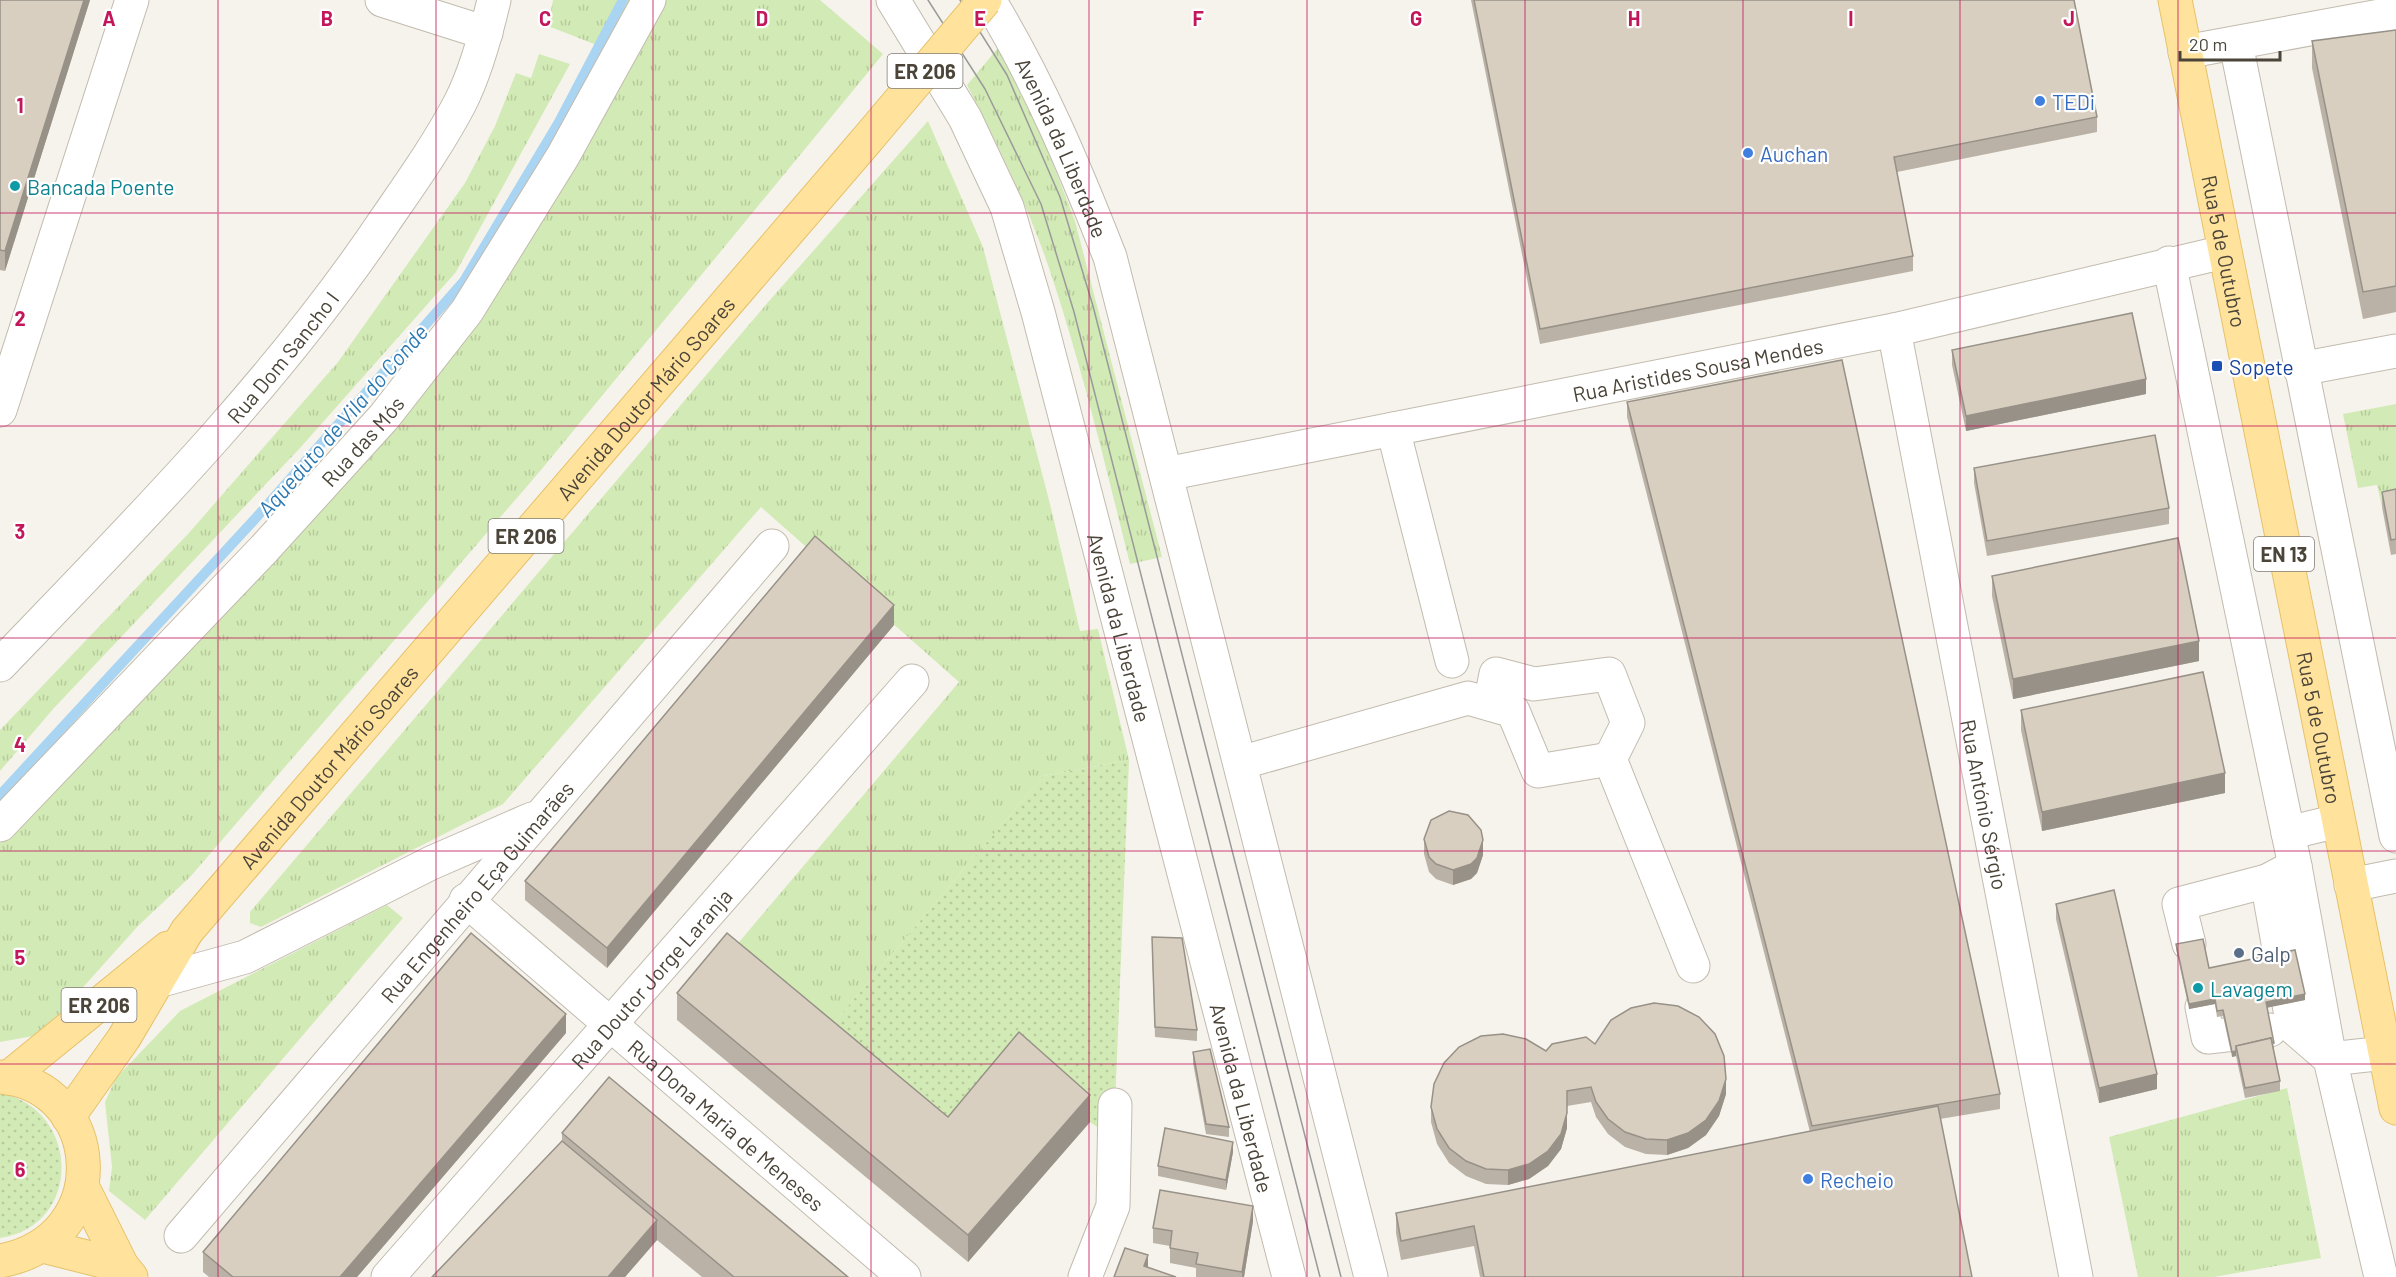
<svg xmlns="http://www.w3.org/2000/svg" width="2396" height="1277" font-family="Barlow,sans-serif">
<defs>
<pattern id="grass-tufts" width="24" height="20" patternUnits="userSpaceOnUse" patternTransform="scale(1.5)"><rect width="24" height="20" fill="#d2eab5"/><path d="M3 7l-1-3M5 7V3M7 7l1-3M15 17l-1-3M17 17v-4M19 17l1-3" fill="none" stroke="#b6ca9c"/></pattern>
<pattern id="garden-dots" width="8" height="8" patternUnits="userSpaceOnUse" patternTransform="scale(1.5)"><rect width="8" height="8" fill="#d2eab5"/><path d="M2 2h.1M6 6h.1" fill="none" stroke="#b6ca9c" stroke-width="1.8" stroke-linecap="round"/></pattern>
</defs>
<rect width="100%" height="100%" fill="#f6f3ec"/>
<g fill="url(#grass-tufts)">
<path d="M553,0H633L607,49L548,26Z"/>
<path d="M664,0H820L883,54L541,470L190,877L138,926L59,1014L33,1036L0,1042V843L280,555L567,179L637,57Z"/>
<path d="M998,48L1043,138L1075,221L1162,557L1130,564C1106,468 1083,371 1052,277C1030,210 999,147 967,85Z"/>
<path d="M539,54L570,64L456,272L300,448L54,708L0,771V730L188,534L338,362L465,183L495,126L516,73L531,78Z"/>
<path d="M928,121L983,247L1050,504L1080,631L1098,629L1129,760L1043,776L821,1038L727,960L740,941L959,682L761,507L503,804L261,927L250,923V912L769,301Z"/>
<path d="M2396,404V505L2382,507L2377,485L2358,488L2343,414Z"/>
<path d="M387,905L403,918L145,1220L109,1191L112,1167L105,1102L116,1078L180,1011Z"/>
<path d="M2287,1088L2321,1258L2214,1277H2138L2109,1137Z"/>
</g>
<g fill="url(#garden-dots)">
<path d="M1129,760L1115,1105L1106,1133L1090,1122L948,1144L821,1038L1043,776Z"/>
<path d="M0,1093C81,1109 83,1226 0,1238Z"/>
</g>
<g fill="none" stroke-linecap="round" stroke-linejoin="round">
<path stroke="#a9d4f2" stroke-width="10" d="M0,795L255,519L464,281L559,122L623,0"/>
<defs>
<g id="minor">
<path d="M382,0L486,33"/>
<path id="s1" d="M893,0L965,118L1007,207L1038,312L1289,1277"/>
<path id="s2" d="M989,0C1039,82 1075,168 1110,257L1371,1277"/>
<path d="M2236,44L2396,836"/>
<path d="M2185,52L2396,13"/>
<path d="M2169,263L2295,866L2330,1059L2385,1053"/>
<path id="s3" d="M1894,330L2076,1277"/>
<path d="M2300,369L2396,351"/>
<path d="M0,410L132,0"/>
<path d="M1393,429L1452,661"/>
<path id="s4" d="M1166,474L1894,330L2224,252"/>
<path id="s5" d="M0,665C135,525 275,384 384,222C410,184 438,145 460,103C476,72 486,34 494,0"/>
<path d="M1490,704L1496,674L1534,684L1609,674L1628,723L1610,759"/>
<path d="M1240,763L1468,698L1513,711L1538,771L1610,759L1693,966"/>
<path id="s6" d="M0,825L264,549L384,417L467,311L563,156L649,0"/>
<path d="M2288,833L2338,821"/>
<path d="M2295,866L2267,881L2293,1027L2330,1059L2381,1277"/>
<path d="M2351,885L2396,876"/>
<path id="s7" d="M466,900L904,1277"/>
<path d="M2189,944L2179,904L2267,881"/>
<path d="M158,981L245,957L431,863L532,819"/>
<path d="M2202,1007L2208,1037L2270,1030"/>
<path id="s8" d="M181,1236L772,546"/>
<path id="s9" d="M388,1277L912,681"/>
<path d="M1085,1277L1113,1206L1115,1105"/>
</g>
<g id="major">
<path id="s10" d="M2175,0L2396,1108"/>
<path d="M0,1077C104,1085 118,1239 0,1261"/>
<path d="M8,1078L168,948"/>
<path id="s11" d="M68,1117L124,1038L187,931L865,142"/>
<path d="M82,1186L122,1266L131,1277"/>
<path d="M43,1246L122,1266"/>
</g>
</defs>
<use href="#minor" stroke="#c2bbae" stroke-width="35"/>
<use href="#major" stroke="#e6c16a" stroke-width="35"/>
<use href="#minor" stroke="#fff" stroke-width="33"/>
<use href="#major" stroke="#ffe39c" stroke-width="33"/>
<g stroke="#9a9a9a" stroke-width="1.5">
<path d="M928,0L985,89L1041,204L1074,312L1320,1277"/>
<path d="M960,0L1007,75L1060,197L1093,306L1341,1277"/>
</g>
<defs>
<path id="major-bridge" d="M865,142L985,0"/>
</defs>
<use href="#major-bridge" stroke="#e6c16a" stroke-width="35" stroke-linecap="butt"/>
<use href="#major-bridge" stroke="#ffe39c" stroke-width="33"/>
</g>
<g fill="#bab2a6">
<path d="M0,0H90L5,271L0,270Z"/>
<path d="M1471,0H2074L2097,117V132L1897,172L1913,256V271L1540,344Z"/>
<path d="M2396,30V312L2363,319L2312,68V41Z"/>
<path d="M1952,350L2146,394L1966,431L1952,365Z"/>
<path d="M1627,402L2000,1094V1109L1940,1119L1972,1277H1480L1474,1246L1401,1260L1396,1233V1213L1810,1132L1627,417Z"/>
<path d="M1974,468L2169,508V524L1987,556L1974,483Z"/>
<path d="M2396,489V554L2391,555L2382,507V492Z"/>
<path d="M1992,576L2199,661L2013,699L1992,596Z"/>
<path d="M894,625L607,968L525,900V881Z"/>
<path d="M2021,710L2225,793L2042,831L2021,730Z"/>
<path d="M1424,839L1483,855L1477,873L1471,879L1453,885L1436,879L1429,872L1424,854Z"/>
<path d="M2056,904L2157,1089L2099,1103L2056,919Z"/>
<path d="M2176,944L2209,968L2305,1000L2267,1007L2274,1048H2273L2280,1081V1091L2245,1098L2236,1056L2232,1057L2223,1016L2217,1017L2215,1004L2189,1009L2176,949Z"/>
<path d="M1152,947L1197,1030V1041L1155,1037Z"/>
<path d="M677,993L948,1117L1090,1122L968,1262L677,1020Z"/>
<path d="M566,1033L357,1277H209L203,1272V1252Z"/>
<path d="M1595,1044L1726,1094L1719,1116L1706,1135L1688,1148L1667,1155L1646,1154L1625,1147L1608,1134L1596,1117L1591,1102L1567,1106V1128L1561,1149L1548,1166L1529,1179L1508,1185L1486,1184L1466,1176L1449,1163L1437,1144L1431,1122V1107L1546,1051Z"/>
<path d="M1193,1052L1229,1127V1137L1206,1134L1193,1063Z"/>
<path d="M562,1133L848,1277H702L657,1240L625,1277H432L562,1141Z"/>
<path d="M1233,1152L1226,1190L1158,1176V1166Z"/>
<path d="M1253,1221L1244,1277H1196V1268L1170,1263V1246L1153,1243V1228Z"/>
</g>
<g fill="#979187">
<path d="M84,0H90L5,271V251Z"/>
<path d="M2146,379V394L1966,431V416Z"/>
<path d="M894,605V625L607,968V948Z"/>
<path d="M2199,641V661L2013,699V679Z"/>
<path d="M2225,773V793L2042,831V812Z"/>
<path d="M1483,840V855L1477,873L1471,879L1453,885V870Z"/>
<path d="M2305,994V1000L2266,1008V1002Z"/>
<path d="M2215,999V1004L2189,1009V1004Z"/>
<path d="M566,1014V1033L357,1277H340Z"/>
<path d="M2236,1051V1056L2232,1057V1052Z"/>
<path d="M2157,1074V1089L2099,1103V1088Z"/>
<path d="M1726,1079V1094L1719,1116L1706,1135L1688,1148L1667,1155V1140Z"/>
<path d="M1090,1095V1122L968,1262V1235Z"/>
<path d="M1567,1113V1128L1561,1149L1548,1166L1529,1179L1508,1185V1170Z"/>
<path d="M1233,1142V1152L1226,1190V1180Z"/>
<path d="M1253,1206V1221L1244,1277H1242V1272Z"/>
<path d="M657,1220V1240L625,1277H608Z"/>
<path d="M1148,1255V1266L1144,1277V1266Z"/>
</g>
<g fill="#d8cfc1" stroke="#979187" stroke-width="1.5">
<path d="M0,0H84L5,251L0,250Z"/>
<path d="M1474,0H2074L2097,117L1894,157L1913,256L1540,329Z"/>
<path d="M2396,30V286L2363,292L2312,41Z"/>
<path d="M2132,313L2146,379L1966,416L1952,350Z"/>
<path d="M1842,360L2000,1094L1812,1126L1627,402Z"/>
<path d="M2155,435L2169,508L1987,541L1974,468Z"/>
<path d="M2396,489V539L2391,540L2382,492Z"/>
<path d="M815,536L894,605L607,948L525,881Z"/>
<path d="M2178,538L2199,641L2013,679L1992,576Z"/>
<path d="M2203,672L2225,773L2042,812L2021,710Z"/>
<path d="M1449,811L1468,815L1481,830L1483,840L1477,858L1471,864L1453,870L1436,864L1429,857L1424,839L1431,820Z"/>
<path d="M2114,890L2157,1074L2099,1088L2056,904Z"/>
<path d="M471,933L566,1014L340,1277H233L203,1252Z"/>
<path d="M727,933L948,1117L1019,1032L1090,1095L968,1235L677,993Z"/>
<path d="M1152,937L1182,938L1197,1030L1155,1027Z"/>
<path d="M2203,939L2209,968L2295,950L2305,994L2266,1002L2274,1043H2272L2271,1038L2236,1046V1051L2232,1052L2223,1010L2217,1011L2215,999L2189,1004L2176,944Z"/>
<path d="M1654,1003L1678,1006L1699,1017L1715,1034L1724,1056L1726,1079L1719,1101L1706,1120L1688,1133L1667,1140L1646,1139L1625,1132L1608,1119L1596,1102L1591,1087L1567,1091V1113L1561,1134L1548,1151L1529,1164L1508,1170L1486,1169L1466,1161L1449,1148L1437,1129L1431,1107L1434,1084L1444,1063L1459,1047L1481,1036L1503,1034L1526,1039L1546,1051L1552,1044L1586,1037L1595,1044L1611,1020L1631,1008Z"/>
<path d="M2271,1038L2280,1081L2245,1088L2236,1046Z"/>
<path d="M1210,1049L1229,1127L1206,1124L1193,1052Z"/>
<path d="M609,1077L848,1277H734L562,1133Z"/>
<path d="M1938,1106L1972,1277H1484L1474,1226L1401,1241L1396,1213Z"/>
<path d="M1165,1128L1233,1142L1226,1180L1158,1166Z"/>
<path d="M562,1141L657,1220L608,1277H432Z"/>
<path d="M1160,1190L1253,1206L1242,1272L1196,1264L1198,1253L1170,1248L1172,1231L1153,1228Z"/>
<path d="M1125,1248L1148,1255L1144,1266L1176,1277H1114Z"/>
</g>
<path fill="none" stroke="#c2185b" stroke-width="1.5" stroke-opacity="0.55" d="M218,0V1277M436,0V1277M653,0V1277M871,0V1277M1089,0V1277M1307,0V1277M1525,0V1277M1743,0V1277M1960,0V1277M2178,0V1277M0,213H2396M0,426H2396M0,638H2396M0,851H2396M0,1064H2396"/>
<g fill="#3f7fe0" stroke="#fff" stroke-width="2">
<circle cx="2040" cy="101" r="6"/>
<circle cx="1748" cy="153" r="6"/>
<circle cx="1808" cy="1179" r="6"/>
</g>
<g fill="#0f9aa8" stroke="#fff" stroke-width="2">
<circle cx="15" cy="186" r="6"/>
<circle cx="2198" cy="988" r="6"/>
</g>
<rect fill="#1a4fb4" stroke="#fff" stroke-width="2" x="2211" y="360" width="12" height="12" rx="3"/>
<circle fill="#5c6f8a" stroke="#fff" stroke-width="2" cx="2239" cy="953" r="6"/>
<g text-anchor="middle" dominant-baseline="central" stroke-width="4.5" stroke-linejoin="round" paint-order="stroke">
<g fill="#fff" stroke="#817c74" stroke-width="1.5">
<rect x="887.5" y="54" width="75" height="34" rx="4.5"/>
<rect x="488.5" y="519" width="75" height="34" rx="4.5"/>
<rect x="2254" y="537" width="60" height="34" rx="4.5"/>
<rect x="61.5" y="988" width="75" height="34" rx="4.5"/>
</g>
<g font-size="20" font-weight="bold" fill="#4b4439">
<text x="925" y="71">ER 206</text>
<text x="526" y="536">ER 206</text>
<text x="2284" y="554">EN 13</text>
<text x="99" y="1005">ER 206</text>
</g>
<g font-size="21" fill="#366cbe" stroke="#fff" text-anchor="start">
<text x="2052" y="101">TEDi</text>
<text x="1760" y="153">Auchan</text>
<text x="1820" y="1179">Recheio</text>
</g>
<g font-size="21" fill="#4b4439" stroke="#fff">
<text stroke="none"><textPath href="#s2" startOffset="165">Avenida da Liberdade</textPath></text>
<text stroke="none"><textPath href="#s10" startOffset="256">Rua 5 de Outubro</textPath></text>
<text stroke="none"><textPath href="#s5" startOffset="418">Rua Dom Sancho I</textPath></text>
<text stroke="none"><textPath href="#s4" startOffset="542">Rua Aristides Sousa Mendes</textPath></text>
<text stroke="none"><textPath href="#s11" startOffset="924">Avenida Doutor Mário Soares</textPath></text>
<text stroke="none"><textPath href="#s6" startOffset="528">Rua das Mós</textPath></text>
<text stroke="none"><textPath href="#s1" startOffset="672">Avenida da Liberdade</textPath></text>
<text stroke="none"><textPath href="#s10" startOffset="742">Rua 5 de Outubro</textPath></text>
<text stroke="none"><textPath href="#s11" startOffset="438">Avenida Doutor Mário Soares</textPath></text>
<text stroke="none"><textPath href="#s3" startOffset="483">Rua António Sérgio</textPath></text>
<text stroke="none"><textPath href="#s8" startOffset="454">Rua Engenheiro Eça Guimarães</textPath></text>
<text stroke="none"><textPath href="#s9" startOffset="398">Rua Doutor Jorge Laranja</textPath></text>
<text stroke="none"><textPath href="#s1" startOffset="1158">Avenida da Liberdade</textPath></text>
<text stroke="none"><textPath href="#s7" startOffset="344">Rua Dona Maria de Meneses</textPath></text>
</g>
<g font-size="21" fill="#0d838f" stroke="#fff" text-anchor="start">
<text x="27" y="186">Bancada Poente</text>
<text x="2210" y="988">Lavagem</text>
</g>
<g font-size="21" fill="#164399" stroke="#fff" text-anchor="start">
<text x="2229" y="366">Sopete</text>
</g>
<g font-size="21" fill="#4e5e75" stroke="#fff" text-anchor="start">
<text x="2251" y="953">Galp</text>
</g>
<g font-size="22" font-style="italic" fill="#2e7ab2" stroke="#fff">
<text transform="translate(342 420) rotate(-49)">Aqueduto de Vila do Conde</text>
</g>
</g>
<g font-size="20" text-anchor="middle" font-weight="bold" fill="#c2185b" stroke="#fff" stroke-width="4.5" stroke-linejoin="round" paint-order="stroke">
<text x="109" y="26">A</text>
<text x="327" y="26">B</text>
<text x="545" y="26">C</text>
<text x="762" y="26">D</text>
<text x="980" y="26">E</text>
<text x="1198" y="26">F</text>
<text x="1416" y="26">G</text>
<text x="1634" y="26">H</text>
<text x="1851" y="26">I</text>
<text x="2069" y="26">J</text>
<text x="20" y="113">1</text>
<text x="20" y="326">2</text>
<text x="20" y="539">3</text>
<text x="20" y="752">4</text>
<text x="20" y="965">5</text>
<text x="20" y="1177">6</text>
</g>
<path d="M2180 51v9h100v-9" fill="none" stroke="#4b4439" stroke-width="3"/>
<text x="2189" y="51" font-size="18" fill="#4b4439" stroke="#ffffff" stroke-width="4.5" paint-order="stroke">20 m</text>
</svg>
